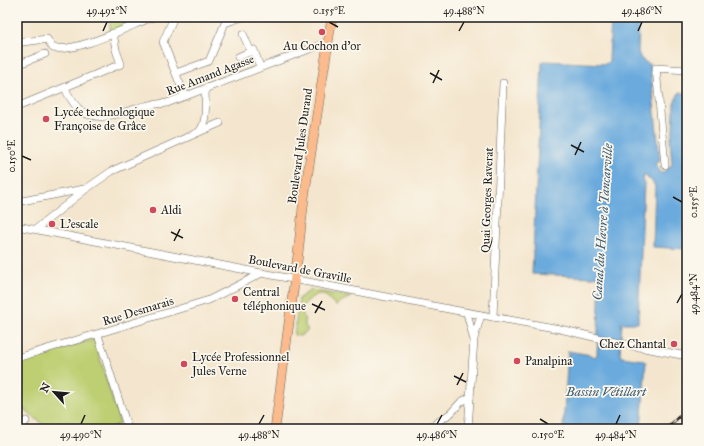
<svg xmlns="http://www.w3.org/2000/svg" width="704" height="446" font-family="'IM FELL Great Primer',serif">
<rect width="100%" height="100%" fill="#fbf7ec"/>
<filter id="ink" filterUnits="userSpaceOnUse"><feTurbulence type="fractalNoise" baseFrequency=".025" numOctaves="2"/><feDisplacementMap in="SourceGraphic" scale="8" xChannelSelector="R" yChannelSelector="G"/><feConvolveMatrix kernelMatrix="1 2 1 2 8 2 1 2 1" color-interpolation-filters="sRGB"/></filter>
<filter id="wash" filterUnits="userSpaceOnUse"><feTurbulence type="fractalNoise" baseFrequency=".012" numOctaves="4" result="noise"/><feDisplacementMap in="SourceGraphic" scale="16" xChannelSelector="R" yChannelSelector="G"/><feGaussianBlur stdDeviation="0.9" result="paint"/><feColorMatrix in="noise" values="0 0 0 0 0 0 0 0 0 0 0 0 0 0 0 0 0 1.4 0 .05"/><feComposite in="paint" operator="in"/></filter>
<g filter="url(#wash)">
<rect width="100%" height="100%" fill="#f4e6ce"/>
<g fill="#bdcf72" stroke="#6c7647">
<path d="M109,17H161L111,37Z"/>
<path d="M311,290L351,297L340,302L336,306L326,296L318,294L312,297L302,306C301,314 306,319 305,326L308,330L300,336L294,335L299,298Z"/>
<path d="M94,339L120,424L105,429H49L17,404V363Z"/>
</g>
<path fill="#6aaadd" stroke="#43637c" d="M611,17H639L638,52L641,59L650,65L660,161L655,164L660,171L659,172L660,173H662L672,165L670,140L673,130L674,103L679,93H687V249L653,247L655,186L650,179H648L647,176L644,175L643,178L644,182L638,323H622L620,354L621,357L644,360L646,362L641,429H563L568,351L591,355L594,357L597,355L600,280L597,276L593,277L532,274L542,63L543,61L606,64L609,61Z"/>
</g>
<g filter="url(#ink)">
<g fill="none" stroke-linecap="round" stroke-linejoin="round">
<defs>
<g id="minor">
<path d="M174,17L163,42L185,96"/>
<path d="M243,34L251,52"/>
<path d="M17,44L23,42L47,39L53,48C77,53 129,26 153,17"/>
<path d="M238,57L254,50L260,67"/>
<path d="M17,65L45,54"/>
<path d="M176,73L209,61L225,23L242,17"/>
<path d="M65,88C68,95 73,103 79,109C96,125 126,111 145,106C152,104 160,104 167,103L328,42"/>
<path d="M17,107L121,64L116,50L113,33"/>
<path d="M199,132L220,123"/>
<path d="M665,165L656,68L687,70"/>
<path d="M17,202L84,189"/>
<path d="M17,226L454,310L560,329L623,344L687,356"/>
<path d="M36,229L86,189L112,171L199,132C208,121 205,102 205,89"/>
<path d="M467,313L473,337"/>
<path d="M493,317L503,83"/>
<path d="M98,335L128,429"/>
<path d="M17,358L209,300L262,273"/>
<path d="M20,429L26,421"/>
<path d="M428,429L451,413L461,402L470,397"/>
<path d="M468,429L474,339L481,315"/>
</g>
<path id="major" d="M275,429L298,254L304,198L332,17"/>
</defs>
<use href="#minor" stroke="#68635a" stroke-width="8"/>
<use href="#major" stroke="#68635a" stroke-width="10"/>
<use href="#minor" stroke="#fff" stroke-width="7"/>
<use href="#major" stroke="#fbbb8d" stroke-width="9"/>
<defs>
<path id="rail" d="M666,429L687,409"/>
</defs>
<use href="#rail" stroke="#1c1c1c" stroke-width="3"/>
<use href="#rail" stroke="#fbf7ec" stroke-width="1.5" stroke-dasharray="4.5" stroke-linecap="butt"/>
</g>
</g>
<path fill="none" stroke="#1c1c1c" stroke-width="1.5" d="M329,22L338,27M103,31L107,22M459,31L464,22M638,31L642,22M430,73L442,80M433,83L439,70M571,145L584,152M575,155L581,142M22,156L31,160M673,197L682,202M171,232L183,238M174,241L180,229M677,303L682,294M312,304L325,310M315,313L322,301M454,376L466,382M457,385L463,373M540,419L548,424M81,424L85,415M259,424L264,415M437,424L442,415M616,424L620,415"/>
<g fill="#d1495b" stroke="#fbf7ec" stroke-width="1.5">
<circle cx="322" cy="32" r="4"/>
<circle cx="46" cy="119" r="4"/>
<circle cx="153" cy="210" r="4"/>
<circle cx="52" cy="224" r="4"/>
<circle cx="235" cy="299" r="4"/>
<circle cx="674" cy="344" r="4"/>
<circle cx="517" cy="361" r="4"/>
<circle cx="184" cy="364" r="4"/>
</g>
<g text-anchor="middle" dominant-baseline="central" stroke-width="3.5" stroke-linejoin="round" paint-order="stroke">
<g font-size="12" fill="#1c1c1c" stroke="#fbf7ec" text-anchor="start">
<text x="322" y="46" text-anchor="middle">Au Cochon d'or</text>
<text x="54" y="112">Lycée technologique<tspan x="54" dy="14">Françoise de Grâce</tspan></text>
<text x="161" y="210">Aldi</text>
<text x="60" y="224">L'escale</text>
<text x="243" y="292">Central<tspan x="243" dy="14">téléphonique</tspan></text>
<text x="666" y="344" text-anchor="end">Chez Chantal</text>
<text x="192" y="357">Lycée Professionnel<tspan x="192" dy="14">Jules Verne</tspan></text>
<text x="525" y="361">Panalpina</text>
</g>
<g font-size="12" fill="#1c1c1c" stroke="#fbf7ec">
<text transform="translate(210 75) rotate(-21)">Rue Amand Agasse</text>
<text transform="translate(300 146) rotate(-82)">Boulevard Jules Durand</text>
<text transform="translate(487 200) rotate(-88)">Quai Georges Raverat</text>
<text transform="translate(300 269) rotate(11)">Boulevard de Graville</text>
<text transform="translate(138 311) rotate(-17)">Rue Desmarais</text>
</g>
<g font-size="13" font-style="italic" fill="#3f5c73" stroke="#fbf7ec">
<text transform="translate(603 222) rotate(-86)">Canal du Havre à Tancarville</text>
<text x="606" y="392">Bassin Vétillart</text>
</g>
</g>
<rect width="704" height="446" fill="none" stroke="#fbf7ec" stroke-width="44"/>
<g transform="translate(54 392) rotate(297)" stroke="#fbf7ec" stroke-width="3" paint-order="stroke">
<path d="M0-3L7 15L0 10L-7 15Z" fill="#1c1c1c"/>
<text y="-6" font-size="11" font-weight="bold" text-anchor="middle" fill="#1c1c1c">N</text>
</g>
<rect x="22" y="22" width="660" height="402" fill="none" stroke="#1c1c1c" stroke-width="1.5"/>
<g font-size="10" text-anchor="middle" fill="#1c1c1c">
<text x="107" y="14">49.492°N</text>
<text x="329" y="14">0.155°E</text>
<text x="464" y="14">49.488°N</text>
<text x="642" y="14">49.486°N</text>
<text transform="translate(11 156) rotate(-90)" y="4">0.150°E</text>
<text transform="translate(693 202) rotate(-90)" y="4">0.155°E</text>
<text transform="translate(693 294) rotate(-90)" y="4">49.484°N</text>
<text x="81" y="438">49.490°N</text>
<text x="259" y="438">49.488°N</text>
<text x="437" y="438">49.486°N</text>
<text x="548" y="438">0.150°E</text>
<text x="616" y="438">49.484°N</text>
</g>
</svg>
